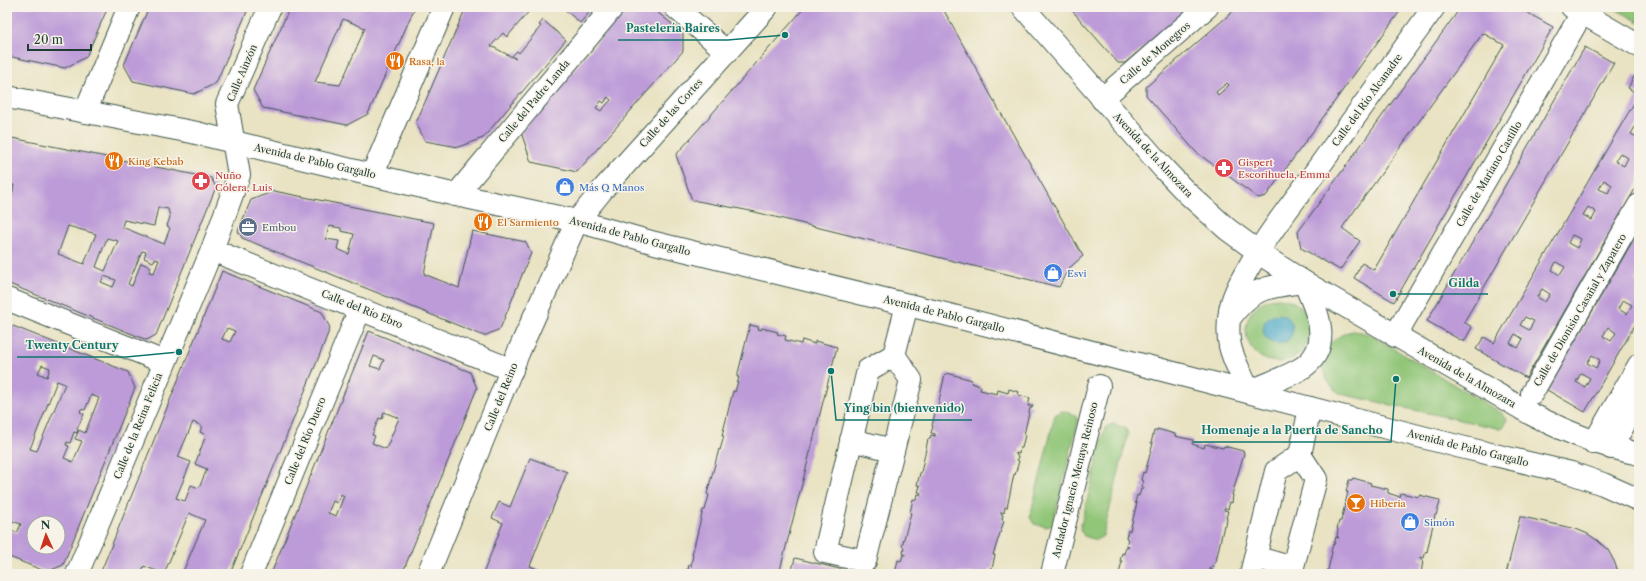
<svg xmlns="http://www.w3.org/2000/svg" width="1646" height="581" font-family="'Libre Caslon Text',serif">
<rect width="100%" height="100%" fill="#f7f3e8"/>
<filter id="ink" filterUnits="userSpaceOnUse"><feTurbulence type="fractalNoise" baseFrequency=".025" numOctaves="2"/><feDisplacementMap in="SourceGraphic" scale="8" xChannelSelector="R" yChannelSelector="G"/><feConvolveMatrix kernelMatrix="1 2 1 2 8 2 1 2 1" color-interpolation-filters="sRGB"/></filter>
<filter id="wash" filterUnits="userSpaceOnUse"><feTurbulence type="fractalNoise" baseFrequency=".012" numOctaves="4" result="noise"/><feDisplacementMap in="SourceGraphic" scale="16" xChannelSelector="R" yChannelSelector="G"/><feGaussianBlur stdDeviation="0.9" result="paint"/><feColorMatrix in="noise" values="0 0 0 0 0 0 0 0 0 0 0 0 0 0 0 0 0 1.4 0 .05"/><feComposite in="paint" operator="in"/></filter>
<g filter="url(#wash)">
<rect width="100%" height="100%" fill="#e9e3c3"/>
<g fill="#91c678" stroke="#588256">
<path d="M1612,7H1639V22Z"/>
<circle cx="1278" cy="330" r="32"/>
<path d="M1352,331L1361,332L1371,335L1503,414L1507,419C1506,425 1503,429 1497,428L1341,394C1312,375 1319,340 1352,331Z"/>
<path d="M1062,411L1075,415L1078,421L1053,523L1047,527L1034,524L1030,517L1055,415Z"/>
<path d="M1112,424L1125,427L1128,434L1103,536L1096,540L1084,536L1080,529L1105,428Z"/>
</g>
<circle fill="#45a6c5" stroke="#32727c" cx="1278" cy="329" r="15"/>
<g id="blocks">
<g fill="#bd9bd8" fill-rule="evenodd">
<path d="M7,7H56L64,9V7H108L86,57L65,68L7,56Z"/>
<path d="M149,7H249L216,83L194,94L133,81L124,65Z"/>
<path d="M290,7H415L368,114L347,125L263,108L253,90ZM343,19L365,28L347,70L340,85L315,82Z"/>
<path d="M466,7H528L531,9L507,37L503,33L491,46L516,59L512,56L517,51L519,53L541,26L539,25L543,20L566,40L483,138L458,147L425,141L416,123Z"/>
<path d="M562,7H594L580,23Z"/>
<path d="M627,7H651L683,33V51L577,172L531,162L521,132ZM608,97L611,100L601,111L596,108L601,101L604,103Z"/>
<path d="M805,7H942L994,101L1083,256L1068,269L1059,287L751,211L692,200L676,155Z"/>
<path d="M1069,7H1190L1125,63H1118Z"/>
<path d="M1238,7H1403L1266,196L1258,198L1196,152L1146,95V87ZM1227,83L1229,85L1218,95L1216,92Z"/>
<path d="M1461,7H1517L1553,27L1394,302L1354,278L1362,263L1374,270L1504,45L1483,33L1467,55L1342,228L1360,241L1340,270L1301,248L1298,232Z"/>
<path d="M1585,47L1614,63L1464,322L1472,327L1464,342L1427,321Z"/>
<path d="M1635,75L1639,78V127L1636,125L1631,134L1639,138V182L1526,378L1476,349L1484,337L1494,343L1614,137L1639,95L1628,88ZM1620,153L1628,158L1624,166L1615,161ZM1604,180L1612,185L1608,193L1599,189ZM1588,207L1596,212L1592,220L1583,215ZM1572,235L1581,239L1577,248L1568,243ZM1556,262L1565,267L1560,275L1552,270ZM1542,289L1550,294L1545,302L1537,297ZM1525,317L1534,321L1529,330L1520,325ZM1515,334L1523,339L1518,348L1510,343Z"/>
<path d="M7,137L211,178L216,187L156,335L147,340L7,283V209L9,210L14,185L7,183ZM158,207L168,209L170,217L167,226L170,228L164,244L122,227L124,220L154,226ZM68,226L96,234L84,264L58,254ZM107,238L118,241L105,271L96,267ZM142,251L146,252L144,258L153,262L155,259L159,260L154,273L149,272L151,267L141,263L132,286L128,284ZM104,276L116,280L113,287L101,282Z"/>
<path d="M274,191L434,223L424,274L459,288L472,231L526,242L531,253L500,329L484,336L242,238L238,231L251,200ZM329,226L341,228V231L354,234L349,254L337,249L339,241L326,239Z"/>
<path d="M1639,230V274L1635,281L1639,284V318L1585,412L1547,390ZM1623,300L1632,305L1627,314L1618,309ZM1608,327L1616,333L1611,341L1603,336ZM1592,355L1600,360L1596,368L1587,363ZM1581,373L1590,378L1585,387L1576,382Z"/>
<path d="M222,271L322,312L330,328L318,359L230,574H182L205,520L189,513L164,574L144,566L141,574L129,572L128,574H100ZM227,328L235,331L230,342L222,339ZM193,422L202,426L200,432L206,435L195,464L207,469L199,488L191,485L185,501L176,498L191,462L178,457Z"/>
<path d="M750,325L759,327L758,329L761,330L762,328L778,332L777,334L786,336L785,340L801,344L802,340L815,344V341L837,347L779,574H684L685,570H688L689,565L692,566L691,565L693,555H692L703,510H705L709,495L707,494L719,449L720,450L724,436H722L733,391L735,392L739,377H737Z"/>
<path d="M13,326L128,372L135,388L63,565L47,572L7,556V328ZM42,365L50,368L47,377L38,373ZM57,381L65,384L37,451L30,449ZM91,395L99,398L85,433L79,430L75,439L82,441L73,462L64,458L69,446L66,445L67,442L70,443L74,432L77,433L78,430L77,429L84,414L80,412L81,409L85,410ZM12,521L21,524L17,533L9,529ZM34,523H58V547H34Z"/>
<path d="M369,331L470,372L477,388L456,441L402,574H271ZM374,356L384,360L380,369L370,366ZM384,412L399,418L386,449L372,443L375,436L372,435L379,418L382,419ZM341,494L344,496L336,516L328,513L333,501L337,503Z"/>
<path d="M947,373L972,380L971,383L981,386L980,390L997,394L998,390L1008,393L1009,389L1019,392L1018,395L1030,398L1028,406H1033L1032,408H1030L1024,435H1025L1022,448H1020L1019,454L1016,453V455L1018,456L1017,460L1019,461L1015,475L1014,474L1007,508L1005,507L1004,513L1001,512V514L1003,515L1002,520L1004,521L993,555H995L992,569L990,568L989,573L896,574L895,573L898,560L901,561L903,555H905V554L903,553L904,547L902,546L911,513H910L913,499L916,500L918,494L920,495L921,493L918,492L920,486L917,485L920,473H921L928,439H930L931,435L935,436V434L931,433L933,426H932L935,413L936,414L945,374L946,375Z"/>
<path d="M1157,429L1175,434V436L1193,440L1192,444L1204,448L1205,444L1223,448L1224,446L1243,451L1244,453L1232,495H1233L1232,503L1230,502L1228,509L1225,508L1224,510L1228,511L1226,518H1227L1226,526L1224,525L1216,561H1215L1213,567H1210L1209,569L1213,570L1212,574H1119L1122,561H1120L1122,553L1124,554L1126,547L1128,548L1129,546L1126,545L1128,539L1126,538L1128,530L1130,531L1137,503H1135L1137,495L1139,496L1141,489H1144V488L1141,487L1143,481L1141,480L1143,472L1145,473L1153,443H1151L1154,431H1157Z"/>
<path d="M530,458L567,472L530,566L549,574H483L503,523L492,518L499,502L510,507Z"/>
<path d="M1353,478L1371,483L1370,485L1388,489V493L1400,497L1401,493L1419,497V495L1439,500L1440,502L1436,515H1435L1427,552L1426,551L1424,558L1420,557V559L1423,560L1421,574H1327L1332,552H1331L1333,544L1334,545L1336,537L1339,538L1337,536L1338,530L1337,529L1339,521H1341L1348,492H1346L1349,480H1352Z"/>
<path d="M1520,517H1523L1576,529L1588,534L1598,541L1608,550L1614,561L1619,574H1506Z"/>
<path d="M795,558L856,573V574H791Z"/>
</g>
</g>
</g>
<g filter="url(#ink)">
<use href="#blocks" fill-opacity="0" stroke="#3d5649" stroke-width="1"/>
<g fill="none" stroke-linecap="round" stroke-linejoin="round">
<defs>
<g id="minor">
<path d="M675,7L727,52"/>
<path d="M1023,7L1163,168L1186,192L1227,229L1268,259L1304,282L1531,414C1566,432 1600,446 1639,454"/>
<path d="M1572,7L1639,46"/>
<path d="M7,97L192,132L456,195L577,221L655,243L945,314L1461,447L1571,473L1603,484L1639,500"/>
<path d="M1102,99L1207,7"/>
<path d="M85,112L129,7"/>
<path d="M372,175L444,7"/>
<path d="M456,195L613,7"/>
<path d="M212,250L512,370"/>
<path d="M7,299L164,362"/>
<path d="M1229,319C1252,287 1266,287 1304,282C1316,309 1335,346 1302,368C1288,377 1265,384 1249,392C1235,359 1224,349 1230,311C1232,297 1239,284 1246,272C1264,240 1286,211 1308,182C1350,123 1392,65 1434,7"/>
<path d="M1395,336L1582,13"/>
<path d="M894,355L911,380L865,561L825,552L868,370L894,355L907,305"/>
<path d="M1532,393L1639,205"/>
<path d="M851,440L893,450"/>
<path d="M1594,443L1639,365"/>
<path d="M1611,448L1639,398"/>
<path d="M1255,557L1293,568"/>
<path d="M77,574L212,250L239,175L227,104L270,7"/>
<path d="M251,574L360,309"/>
<path d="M428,574L519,351L577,221L604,188L767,7"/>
<path d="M1052,574L1099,386"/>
<path d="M1251,574L1276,471L1300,455L1310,408"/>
<path d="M1291,574L1316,479L1300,455"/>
</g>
</defs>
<use href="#minor" stroke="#3d5649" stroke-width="24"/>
<use href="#minor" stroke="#fff" stroke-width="22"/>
</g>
</g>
<defs>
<symbol id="restaurant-disc" viewBox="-11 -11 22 22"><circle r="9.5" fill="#e8710a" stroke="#f7f3e8"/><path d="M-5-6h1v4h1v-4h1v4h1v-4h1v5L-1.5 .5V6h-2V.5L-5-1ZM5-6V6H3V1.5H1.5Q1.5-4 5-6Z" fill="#fff"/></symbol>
<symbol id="pharmacy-disc" viewBox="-11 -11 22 22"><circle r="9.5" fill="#e0444e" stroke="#f7f3e8"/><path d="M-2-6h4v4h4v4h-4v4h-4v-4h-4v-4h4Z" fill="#fff"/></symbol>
<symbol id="shop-disc" viewBox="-11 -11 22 22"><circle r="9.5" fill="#3f7fe0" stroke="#f7f3e8"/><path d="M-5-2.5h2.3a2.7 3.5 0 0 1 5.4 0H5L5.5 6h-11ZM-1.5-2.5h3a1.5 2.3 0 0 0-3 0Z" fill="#fff"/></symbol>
<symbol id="office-disc" viewBox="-11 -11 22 22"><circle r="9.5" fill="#5c6f8a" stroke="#f7f3e8"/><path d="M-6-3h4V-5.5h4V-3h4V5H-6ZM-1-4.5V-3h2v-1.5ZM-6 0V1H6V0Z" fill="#fff"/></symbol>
<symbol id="bar-disc" viewBox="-11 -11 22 22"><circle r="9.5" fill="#e8710a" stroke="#f7f3e8"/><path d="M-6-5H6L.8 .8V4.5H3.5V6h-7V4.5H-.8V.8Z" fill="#fff"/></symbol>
</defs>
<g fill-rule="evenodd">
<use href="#restaurant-disc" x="384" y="50" width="22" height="22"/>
<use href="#restaurant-disc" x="103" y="150" width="22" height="22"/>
<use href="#pharmacy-disc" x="1213" y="157" width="22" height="22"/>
<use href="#pharmacy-disc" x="190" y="170" width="22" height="22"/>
<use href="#shop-disc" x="554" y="176" width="22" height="22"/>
<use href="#restaurant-disc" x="472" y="211" width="22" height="22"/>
<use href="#office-disc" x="237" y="216" width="22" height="22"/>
<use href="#shop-disc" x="1042" y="262" width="22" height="22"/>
<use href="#bar-disc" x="1345" y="492" width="22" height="22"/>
<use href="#shop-disc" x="1399" y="511" width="22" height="22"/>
</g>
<g text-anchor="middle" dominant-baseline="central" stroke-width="3" stroke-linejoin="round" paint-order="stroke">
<g font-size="10" fill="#1f3d34" stroke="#f7f3e8">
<text transform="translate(1155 53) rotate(-41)">Calle de Monegros</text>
<text transform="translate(242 73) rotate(-67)">Calle Ainzón</text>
<text transform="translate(1367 100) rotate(-54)">Calle del Río Alcanadre</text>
<text transform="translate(534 101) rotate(-50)">Calle del Padre Landa</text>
<text transform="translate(671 113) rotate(-48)">Calle de las Cortes</text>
<text transform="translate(1153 155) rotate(47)">Avenida de la Almozara</text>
<text transform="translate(315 161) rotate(13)">Avenida de Pablo Gargallo</text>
<text transform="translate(1489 174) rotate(-60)">Calle de Mariano Castillo</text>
<text transform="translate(630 236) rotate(15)">Avenida de Pablo Gargallo</text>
<text transform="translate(362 309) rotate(22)">Calle del Río Ebro</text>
<text transform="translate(1580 310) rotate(-60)">Calle de Dionisio Casañal y Zapatero</text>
<text transform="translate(944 314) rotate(14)">Avenida de Pablo Gargallo</text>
<text transform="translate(1467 377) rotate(30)">Avenida de la Almozara</text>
<text transform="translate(501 397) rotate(-68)">Calle del Reino</text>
<text transform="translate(138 426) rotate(-68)">Calle de la Reina Felicia</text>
<text transform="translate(305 441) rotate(-68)">Calle del Río Duero</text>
<text transform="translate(1468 448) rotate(14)">Avenida de Pablo Gargallo</text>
<text transform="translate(1075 480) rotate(-76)">Andador Ignacio Menaya Reinoso</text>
</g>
<g font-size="10" fill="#c56008" stroke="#f7f3e8" text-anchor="start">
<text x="409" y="61">Rasa, la</text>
<text x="128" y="161">King Kebab</text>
<text x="497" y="222">El Sarmiento</text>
<text x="1370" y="503">Hiberia</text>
</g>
<g font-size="10" fill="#be3a42" stroke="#f7f3e8" text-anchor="start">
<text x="1238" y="162">Gispert<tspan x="1238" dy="12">Escorihuela, Emma</tspan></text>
<text x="215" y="175">Nuño<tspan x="215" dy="12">Cólera, Luis</tspan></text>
</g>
<g font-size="10" fill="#366cbe" stroke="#f7f3e8" text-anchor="start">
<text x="579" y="187">Más Q Manos</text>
<text x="1067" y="273">Esvi</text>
<text x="1424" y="522">Simón</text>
</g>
<g font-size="10" fill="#4e5e75" stroke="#f7f3e8" text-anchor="start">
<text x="262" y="227">Embou</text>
</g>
</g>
<path fill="none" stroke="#0f766e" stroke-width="1.5" d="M785 35L728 40H618M1393 294L1441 294H1488M179 352L126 357H17M831 371L836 420H972M1396 379L1391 442H1193"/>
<g fill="#0f766e" stroke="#f7f3e8" stroke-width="1.5">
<circle cx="785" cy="35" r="4"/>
<circle cx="1393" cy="294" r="4"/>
<circle cx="179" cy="352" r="4"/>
<circle cx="831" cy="371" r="4"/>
<circle cx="1396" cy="379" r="4"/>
</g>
<g font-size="11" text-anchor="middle" font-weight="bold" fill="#0f766e" stroke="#f7f3e8" stroke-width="3" stroke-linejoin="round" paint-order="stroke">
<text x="673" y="32">Pastelería Baires</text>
<text x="1464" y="287">Gilda</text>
<text x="72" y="349">Twenty Century</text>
<text x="904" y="412">Ying bin (bienvenido)</text>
<text x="1292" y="434">Homenaje a la Puerta de Sancho</text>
</g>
<rect width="1646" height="581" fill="none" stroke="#f7f3e8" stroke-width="24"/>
<g transform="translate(46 535) rotate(357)"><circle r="19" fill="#f7f3e8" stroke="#a1aaa0"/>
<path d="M0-3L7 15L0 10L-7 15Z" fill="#c8321e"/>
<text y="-6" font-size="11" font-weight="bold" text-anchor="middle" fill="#1f3d34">N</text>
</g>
<path d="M28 44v6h63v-6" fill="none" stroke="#1f3d34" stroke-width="2"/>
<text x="34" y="44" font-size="12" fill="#1f3d34" stroke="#f7f3e8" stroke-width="3" paint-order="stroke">20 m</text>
</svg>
